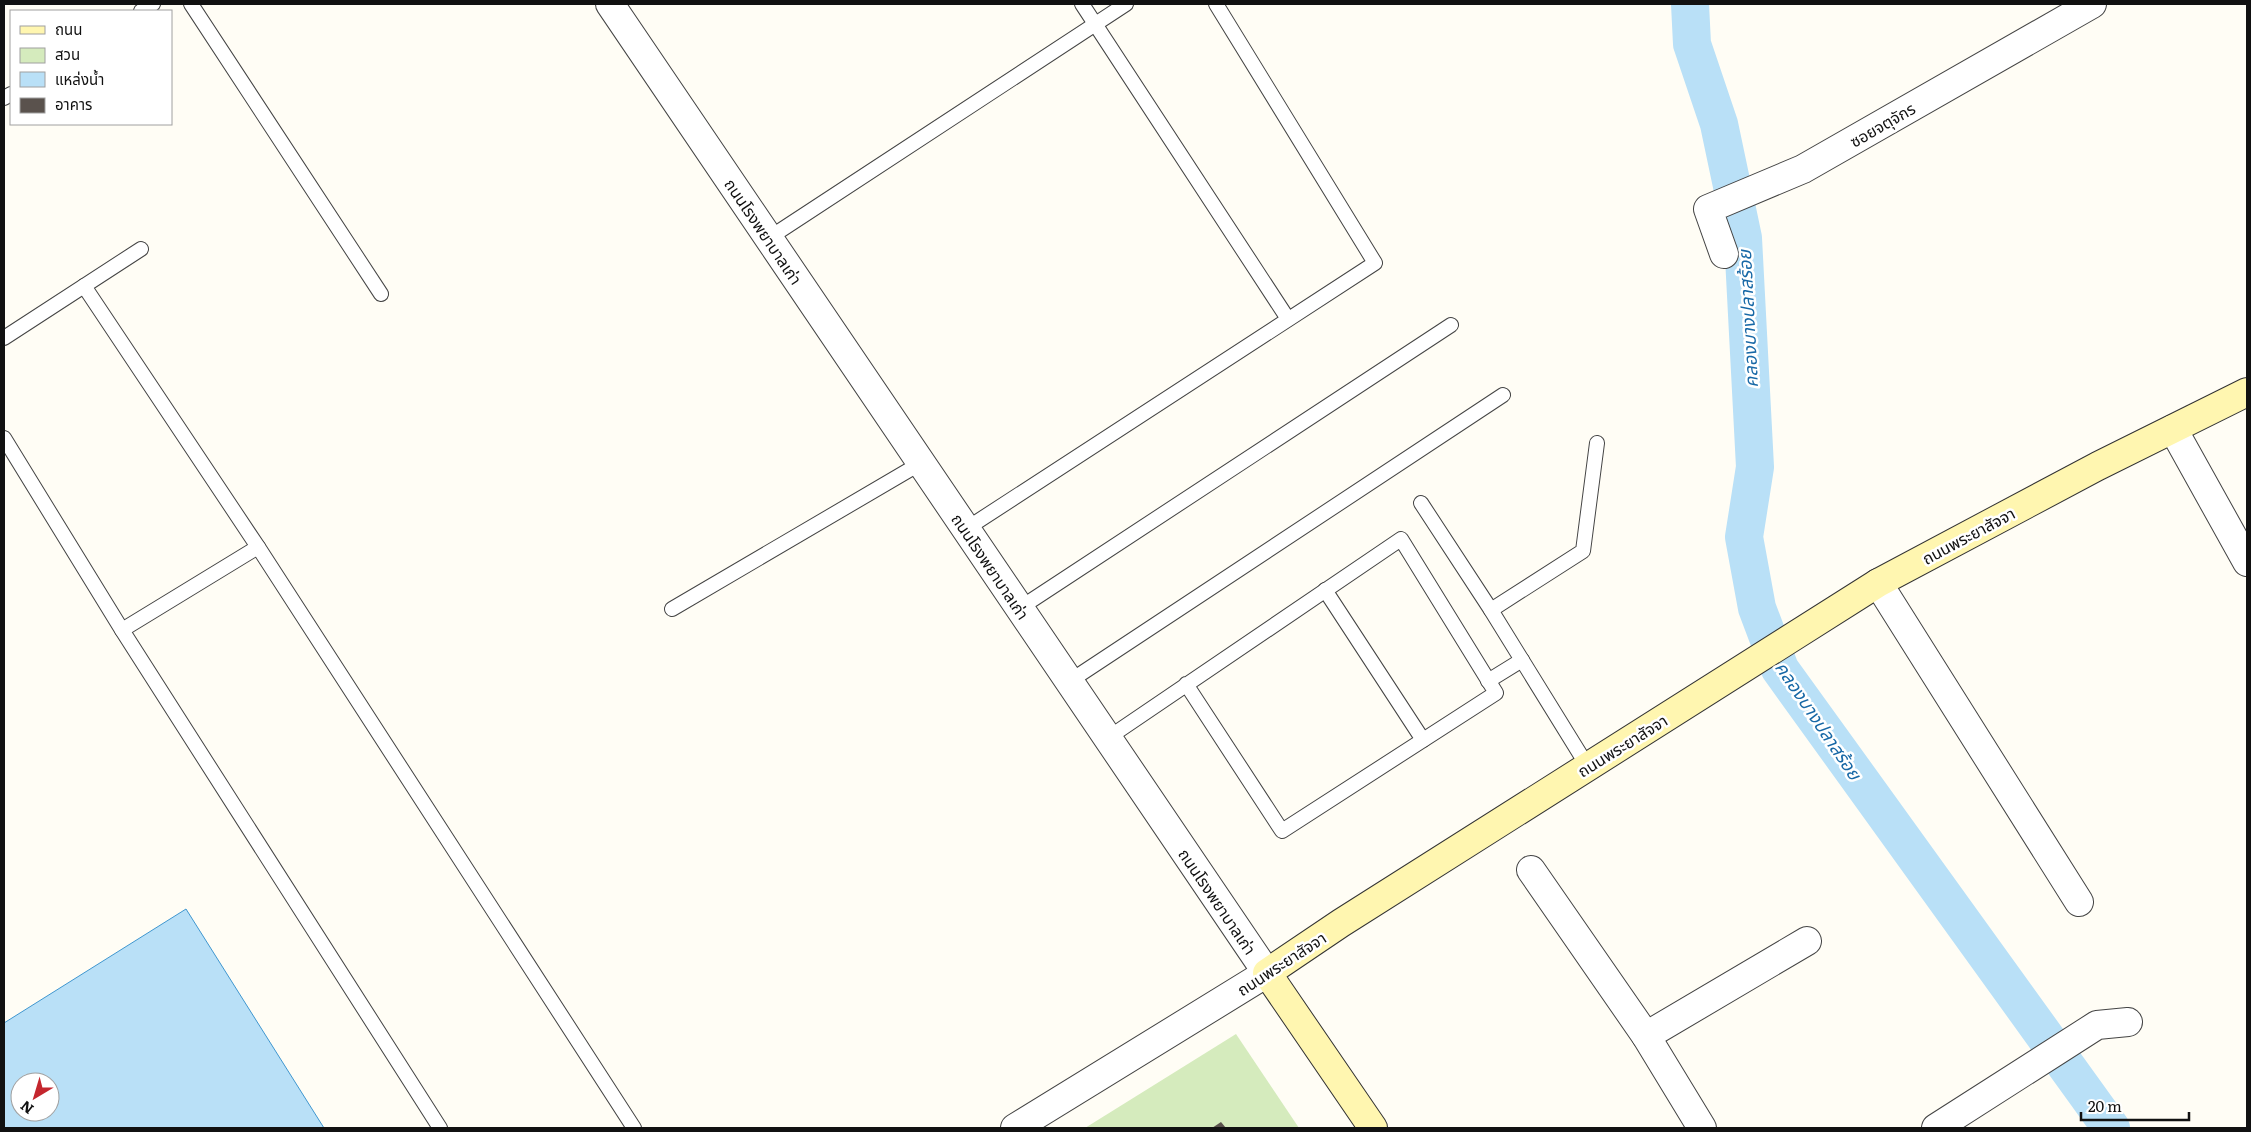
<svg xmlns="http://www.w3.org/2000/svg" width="2251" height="1132" font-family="Literata,'Noto Sans Thai',serif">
<rect width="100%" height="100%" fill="#fffdf5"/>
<path fill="#d5ebbd" d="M1236,1034L1299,1128H1085Z"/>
<path fill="#b9e0f7" stroke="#3f96cf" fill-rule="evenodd" d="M186,909L324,1128H4V1023ZM20,1082H50V1112H20Z"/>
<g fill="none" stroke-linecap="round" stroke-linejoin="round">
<path stroke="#b9e0f7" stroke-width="38" d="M1690,4L1692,44L1719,124L1743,238L1755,467L1744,537L1757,608L1780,669L2111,1128"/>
</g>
<path fill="#5a524d" d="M1221,1122L1226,1128H1212Z"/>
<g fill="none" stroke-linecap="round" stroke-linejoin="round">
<defs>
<g id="service">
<path d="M191,4L381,294"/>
<path d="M1082,4L1288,319"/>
<path d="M141,11L153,4"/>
<path d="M4,98L11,94"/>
<path d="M769,238L1126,4"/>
<path d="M84,286L258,547L634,1128"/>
<path d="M4,338L141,249"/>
<path d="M4,438L122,630L440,1128"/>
<path d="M1421,503L1491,610L1588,767"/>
<path d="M966,529L1375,263L1216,4"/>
<path d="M1325,590L1423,740"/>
<path d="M1020,608L1451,325"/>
<path d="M672,609L921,463"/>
<path d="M1491,610L1583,551L1597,443"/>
<path d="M122,630L258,547"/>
<path d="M1070,681L1503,395"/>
<path d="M1488,681L1522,660"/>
<path d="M1108,738L1401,539L1496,693L1282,831L1186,684"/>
</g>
<g id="minor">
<path d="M1724,254L1708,209L1803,169L2092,4"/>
<path d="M2173,429L2247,562"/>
<path d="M1878,583L2079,902"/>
<path d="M1531,870L1646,1036L1702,1128"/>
<path d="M1646,1036L1807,941"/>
<path d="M1936,1128L2097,1025L2128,1022"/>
</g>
<path id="tertiary" d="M610,4L1267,973L1015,1128"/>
<path id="secondary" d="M1373,1128L1267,973L1341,923L1878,583L2098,466L2247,392"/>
</defs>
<use href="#service" stroke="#444" stroke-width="16"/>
<use href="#minor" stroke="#444" stroke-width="30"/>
<use href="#tertiary" stroke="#444" stroke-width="30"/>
<use href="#secondary" stroke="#333" stroke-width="30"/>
<use href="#service" stroke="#fff" stroke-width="14"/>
<use href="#minor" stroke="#fff" stroke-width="28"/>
<use href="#tertiary" stroke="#fff" stroke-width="28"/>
<use href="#secondary" stroke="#fff6b0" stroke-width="28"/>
</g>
<g text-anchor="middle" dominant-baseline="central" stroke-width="5" stroke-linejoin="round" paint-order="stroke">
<g font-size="16" fill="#111" stroke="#fff">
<text transform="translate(1882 124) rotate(-30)">ซอยจตุจักร</text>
<text transform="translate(764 231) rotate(56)">ถนนโรงพยาบาลเก่า</text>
<text transform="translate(1968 535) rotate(-28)">ถนนพระยาสัจจา</text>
<text transform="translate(991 566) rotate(56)">ถนนโรงพยาบาลเก่า</text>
<text transform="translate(1622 745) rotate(-32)">ถนนพระยาสัจจา</text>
<text transform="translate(1218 901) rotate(56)">ถนนโรงพยาบาลเก่า</text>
<text transform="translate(1281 963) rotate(-33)">ถนนพระยาสัจจา</text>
</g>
<g font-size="18" font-style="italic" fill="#1768a6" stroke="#fff">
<text transform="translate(1747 319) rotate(-93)">คลองบางปลาสร้อย</text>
<text transform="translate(1819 720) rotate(56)">คลองบางปลาสร้อย</text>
</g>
</g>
<rect width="2251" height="1132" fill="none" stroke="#111111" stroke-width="10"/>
<rect x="10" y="10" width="162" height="115" fill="#ffffff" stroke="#a0a0a0"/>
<rect x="20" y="26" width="25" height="8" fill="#fff6b0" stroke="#a0a0a0"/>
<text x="55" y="35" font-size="15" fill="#111111">ถนน</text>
<rect x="20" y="48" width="25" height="15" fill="#d5ebbd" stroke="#a0a0a0"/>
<text x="55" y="60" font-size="15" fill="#111111">สวน</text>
<rect x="20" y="72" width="25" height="15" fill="#b9e0f7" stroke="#a0a0a0"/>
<text x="55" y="85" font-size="15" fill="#111111">แหล่งน้ำ</text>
<rect x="20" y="98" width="25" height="15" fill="#5a524d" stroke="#a0a0a0"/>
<text x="55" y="110" font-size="15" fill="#111111">อาคาร</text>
<g transform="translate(35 1097) rotate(218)"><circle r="24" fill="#ffffff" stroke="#a0a0a0"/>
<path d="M0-4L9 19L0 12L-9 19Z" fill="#c4262e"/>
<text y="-8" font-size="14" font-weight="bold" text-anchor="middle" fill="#111111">N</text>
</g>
<path d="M2081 1112v8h108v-8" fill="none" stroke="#111111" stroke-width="2.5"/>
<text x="2088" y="1112" font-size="15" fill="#111111" stroke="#ffffff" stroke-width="4" paint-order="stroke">20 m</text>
</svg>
